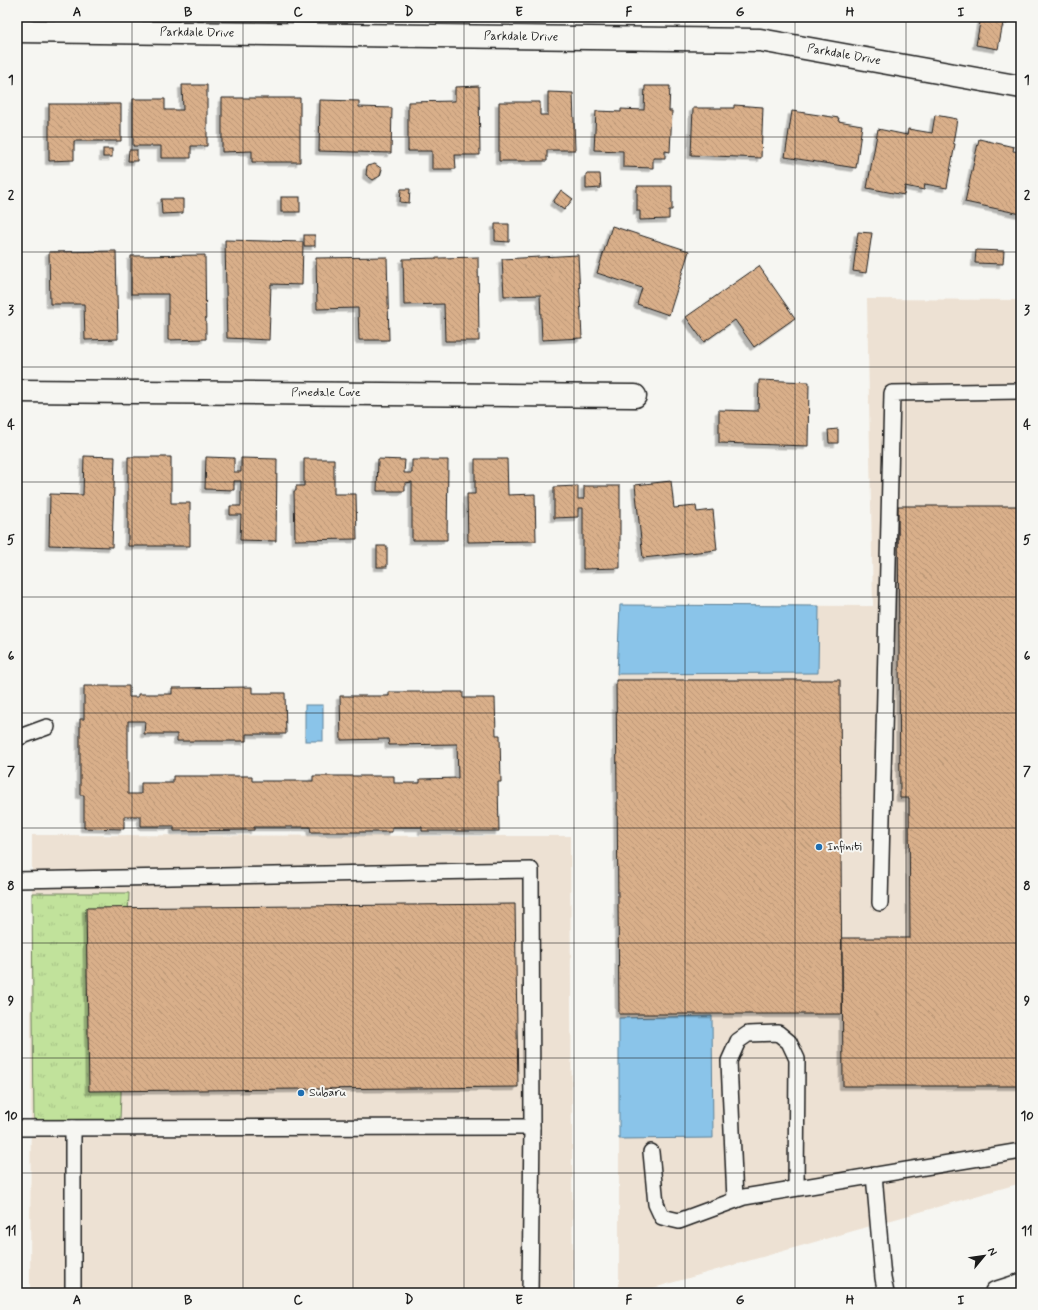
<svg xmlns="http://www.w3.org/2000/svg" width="1038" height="1310" font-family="Mynerve,sans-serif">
<defs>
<pattern id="park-tufts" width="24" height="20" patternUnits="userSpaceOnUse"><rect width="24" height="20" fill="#c1e29b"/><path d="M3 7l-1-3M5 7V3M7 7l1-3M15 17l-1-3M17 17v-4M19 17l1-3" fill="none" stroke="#a5c185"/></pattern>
<pattern id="building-back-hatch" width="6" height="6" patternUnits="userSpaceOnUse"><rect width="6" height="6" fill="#d9af8a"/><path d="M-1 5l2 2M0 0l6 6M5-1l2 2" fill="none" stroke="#ba9676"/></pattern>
<filter id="shadow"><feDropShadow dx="-3.5" dy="3.5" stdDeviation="0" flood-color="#0004"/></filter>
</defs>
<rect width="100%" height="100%" fill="#f6f6f2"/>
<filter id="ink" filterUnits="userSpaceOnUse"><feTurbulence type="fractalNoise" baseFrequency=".025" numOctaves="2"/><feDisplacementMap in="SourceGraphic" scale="8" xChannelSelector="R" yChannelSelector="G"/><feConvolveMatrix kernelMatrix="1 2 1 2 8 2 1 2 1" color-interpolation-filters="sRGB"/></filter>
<g filter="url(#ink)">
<g fill="#ede1d3">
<path d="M867,299L1021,300V1183L636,1293H619V1014L616,680L620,605L873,606Z"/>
<path d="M32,835L570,836L573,1293H30Z"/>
</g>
<path fill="url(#park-tufts)" stroke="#6e7f5c" d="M32,893H129L120,1119L34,1128Z"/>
<g fill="#8ac4e9" stroke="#5e8197">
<path d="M620,605L819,606L818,673L617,674Z"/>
<rect x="305" y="705" width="18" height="36"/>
<path d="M712,1016L713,1138L619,1139V1018Z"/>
</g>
<g fill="url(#building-back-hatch)" stroke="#1c1c1c" filter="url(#shadow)">
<path d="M981,17H1008L1007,24L1003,23L998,49L976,45Z"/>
<path d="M182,85H207V146H191V158H161V146H133V99H165V110H183Z"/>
<path d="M479,86L480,155H455L456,169H432V151H408V102L455,101V87Z"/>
<path d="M645,86H670L669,111H672L670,152L665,151V158H653V168L623,167V151L594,150L596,111L621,112V109L644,110Z"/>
<path d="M548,92L573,93L575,150H547V161H499V102H540V115H548Z"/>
<path d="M222,98H300V162H252V151L222,152Z"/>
<path d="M320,100L359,101V107L392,108L391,153L319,151Z"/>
<path d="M49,104H121V141H74V160L49,161Z"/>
<path d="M734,105L763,107L761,158L691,155L693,108H734Z"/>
<path d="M792,111L839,118L838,121L862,125L856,168L785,157Z"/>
<path d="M935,115L957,119L953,143L955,144L947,188L925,184L924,190L905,186L904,195L867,188L878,129L907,135L908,129L932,133Z"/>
<path d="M979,139L1014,147L1013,151L1021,152V214L965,202Z"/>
<rect x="103" y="149" width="9" height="8"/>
<path d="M129,150H137V161H128Z"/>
<path d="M375,164L382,169L380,176L373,180L366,175L367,166Z"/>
<path d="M586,174H600L601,188L586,189Z"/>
<path d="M637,186H672V210H669V219L640,220V211H637Z"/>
<path d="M401,189H410L409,203L400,202Z"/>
<path d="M561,190L573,199L564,210L553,202Z"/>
<rect x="281" y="197" width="19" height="15"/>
<path d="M161,199H183V213L162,214Z"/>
<path d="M495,224H509V242L495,241Z"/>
<path d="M612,226L689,251L669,315L637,304L642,288L597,273Z"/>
<path d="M858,232L872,233L866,273L853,271Z"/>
<rect x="304" y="235" width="11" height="11"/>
<path d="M225,240L303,242L302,285L271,284L269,340L227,338Z"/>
<path d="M976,250L1004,251L1003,264L975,263Z"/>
<path d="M116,251L118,339L85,340L84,304H50L49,252Z"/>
<path d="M205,255L206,339L168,340V294H131V256Z"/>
<path d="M578,255L582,338L542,340L540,295L504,296L502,259Z"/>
<path d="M387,257L389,340H359L358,308L317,309L316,258Z"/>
<path d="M478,257L479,341H445L444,304L404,305L403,259Z"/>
<path d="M759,266L795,318L754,347L735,320L704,342L686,317Z"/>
<path d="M759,380L809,382L808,446L719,443V410L758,411Z"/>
<path d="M838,429V443H829L828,430Z"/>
<path d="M84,456L115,457L112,547L49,545L50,494L83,495Z"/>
<path d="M128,457H171V503H190V546H128Z"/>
<path d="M206,457L234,458V472H241V458L277,459L276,541L240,540L241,515H230V506H241V481H234V490L205,489Z"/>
<path d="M304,459H334V494H356L357,539L295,540L294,491H296V486H304Z"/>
<path d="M378,459L405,460L404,473H412V460H448L447,540H412V482L405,483V491H377Z"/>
<path d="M475,459H507L508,495L535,494L536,541L468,542L467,494H475Z"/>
<path d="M671,481L674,508L696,506L697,512L713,510L717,550L643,558L635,485Z"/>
<path d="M578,486V499H584V486H620V568L583,569V508H578V517L554,518V487Z"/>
<path d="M898,506H1021V1086H843L842,938H910L909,798H900Z"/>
<rect x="377" y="546" width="10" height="21"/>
<path d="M616,680H840L842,1014H619Z"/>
<path d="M84,686H129V697H138V694H172V688L252,687V693H285L286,734H246V741H177V734H144L145,721H128V794H141V783H173V776H252V781H313V776H394V783H420V779L458,778L457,744L389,745L388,739L341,740L340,696H389V692H463V698H495L496,735H500L501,782H498L499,831H422V827H392V832H311L310,827H254V830L174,831V826H141V816H124V829L84,828V795H80V719H84Z"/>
<path d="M515,904L518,1087L89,1091L86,908Z"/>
</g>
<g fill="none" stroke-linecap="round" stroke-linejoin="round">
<defs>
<g id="service">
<path d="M17,738L47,727"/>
<path d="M17,880L531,870L532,1127L530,1293"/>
<path d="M880,903L892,393L1021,391"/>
<path d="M17,1128L532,1127"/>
<path d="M651,1152L656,1204L662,1217L679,1221L744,1197L1021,1151"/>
<path d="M874,1175L883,1278L886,1293"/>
<path d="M735,1200L729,1061L738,1041L748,1034L778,1033L789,1042L797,1059L796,1188"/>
<path d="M73,1293V1128"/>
</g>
<g id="minor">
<path d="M17,31L760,40L1021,87"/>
<path d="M17,391L635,396"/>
</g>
<path id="secondary" d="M996,1293L1021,1285"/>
</defs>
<use href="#service" stroke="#1c1c1c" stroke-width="18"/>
<use href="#minor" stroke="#1c1c1c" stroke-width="25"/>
<use href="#secondary" stroke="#1c1c1c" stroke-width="25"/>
<use href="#service" stroke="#f6f6f2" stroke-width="15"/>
<use href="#minor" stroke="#f6f6f2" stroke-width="22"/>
<use href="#secondary" stroke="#f6f6f2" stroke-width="22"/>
</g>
</g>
<path fill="none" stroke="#1c1c1c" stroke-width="1" stroke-opacity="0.55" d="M132,17V1293M243,17V1293M353,17V1293M464,17V1293M574,17V1293M685,17V1293M795,17V1293M906,17V1293M17,137H1021M17,252H1021M17,367H1021M17,482H1021M17,597H1021M17,713H1021M17,828H1021M17,943H1021M17,1058H1021M17,1173H1021"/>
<g fill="#1f6fb2" stroke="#f6f6f2" stroke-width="1.5">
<circle cx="819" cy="847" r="4"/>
<circle cx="301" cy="1093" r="4"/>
</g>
<g text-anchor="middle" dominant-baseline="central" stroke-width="4" stroke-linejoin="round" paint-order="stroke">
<g font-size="12" fill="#1c1c1c" stroke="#f6f6f2">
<text transform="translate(197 33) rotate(1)">Parkdale Drive</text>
<text transform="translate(521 37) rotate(1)">Parkdale Drive</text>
<text transform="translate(844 55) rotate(10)">Parkdale Drive</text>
<text x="326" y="393">Pinedale Cove</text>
</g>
<g font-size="12" fill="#1c1c1c" stroke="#f6f6f2" text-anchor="start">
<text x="827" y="847">Infiniti</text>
<text x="309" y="1093">Subaru</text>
</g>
</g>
<rect width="1038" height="1310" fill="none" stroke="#f6f6f2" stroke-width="44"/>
<g transform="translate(984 1256) rotate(61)" stroke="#f6f6f2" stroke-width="3" paint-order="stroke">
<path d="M0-3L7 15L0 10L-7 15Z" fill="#1c1c1c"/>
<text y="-6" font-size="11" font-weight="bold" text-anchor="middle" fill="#1c1c1c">N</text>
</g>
<rect x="22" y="22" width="994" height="1266" fill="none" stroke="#1c1c1c" stroke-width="1.5"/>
<g font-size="13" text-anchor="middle" font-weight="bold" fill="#1c1c1c">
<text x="77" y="16">A</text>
<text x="188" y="16">B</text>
<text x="298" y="16">C</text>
<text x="409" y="16">D</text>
<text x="519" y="16">E</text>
<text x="629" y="16">F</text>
<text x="740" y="16">G</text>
<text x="850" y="16">H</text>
<text x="961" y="16">I</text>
<text x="11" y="84">1</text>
<text x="1027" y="84">1</text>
<text x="11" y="199">2</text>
<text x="1027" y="199">2</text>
<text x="11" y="314">3</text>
<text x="1027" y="314">3</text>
<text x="11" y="429">4</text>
<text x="1027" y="429">4</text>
<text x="11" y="544">5</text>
<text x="1027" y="544">5</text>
<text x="11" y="660">6</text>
<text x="1027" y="660">6</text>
<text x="11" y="775">7</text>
<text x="1027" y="775">7</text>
<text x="11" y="890">8</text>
<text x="1027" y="890">8</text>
<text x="11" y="1005">9</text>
<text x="1027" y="1005">9</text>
<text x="11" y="1120">10</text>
<text x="1027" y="1120">10</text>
<text x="11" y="1235">11</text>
<text x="1027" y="1235">11</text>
<text x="77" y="1304">A</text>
<text x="188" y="1304">B</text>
<text x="298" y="1304">C</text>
<text x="409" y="1304">D</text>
<text x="519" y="1304">E</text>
<text x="629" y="1304">F</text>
<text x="740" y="1304">G</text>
<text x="850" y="1304">H</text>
<text x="961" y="1304">I</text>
</g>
</svg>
